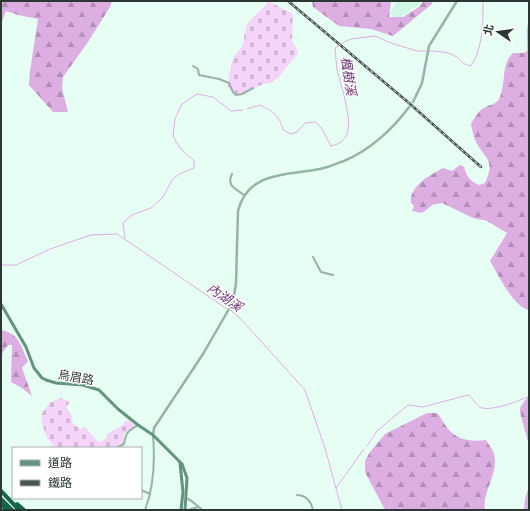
<svg xmlns="http://www.w3.org/2000/svg" width="530" height="511" font-family="Montserrat,'Noto Sans TC',sans-serif">
<defs>
<pattern id="forest-firs" width="22" height="20" patternUnits="userSpaceOnUse"><rect width="22" height="20" fill="#ddaee2"/><path d="M5 1l3.5 6h-7zM16 11l3.5 6h-7z" fill="#b38eb8"/></pattern>
<pattern id="cemetery-stones" width="16" height="16" patternUnits="userSpaceOnUse"><rect width="16" height="16" fill="#f4d4f8"/><path d="M2 7V4a2 2 0 0 1 4 0v3zM10 15v-3a2 2 0 0 1 4 0v3z" fill="#d1b7d5"/></pattern>
</defs>
<rect width="100%" height="100%" fill="#e6fef3"/>
<path fill="#d0f6e5" d="M397,1H423L398,19L390,14Z"/>
<g fill="url(#forest-firs)">
<path d="M1,1H112L110,7L88,42L63,77L62,88L68,112H53L29,85L30,71L38,19L18,15L6,11L1,24Z"/>
<path d="M312,1H391L389,17H403L419,7L424,1H433L432,4L393,36L371,29L339,26L313,7Z"/>
<path d="M529,21V310C513,307 498,274 490,261L507,233L487,221L473,218L442,203L432,205L425,211L421,213L412,211L414,206L411,203C409,186 430,175 443,168L452,171L460,165L464,167C467,177 470,181 479,185L485,183C496,159 485,160 475,140C473,135 472,129 471,124C474,119 477,113 482,109C488,105 497,105 500,97C506,82 501,64 513,53H523L527,51C528,41 525,30 529,21Z"/>
<path d="M1,330C20,334 20,345 28,361L22,368L32,396L22,388L11,382L12,345H8L3,352L1,360Z"/>
<path d="M529,395V446C528,440 519,412 520,409C521,404 527,399 529,395Z"/>
<path d="M427,413H437C441,417 442,421 446,426C455,440 471,442 486,440C488,444 493,449 494,454C499,474 482,491 485,510H386L384,508L365,472V461L370,452L385,434Z"/>
<path d="M529,486V510H524L525,499Z"/>
</g>
<g fill="url(#cemetery-stones)">
<path d="M270,2L293,14L292,41L296,47L298,54L288,65L279,77L271,83L263,84L239,96L233,94L228,87C228,81 231,62 234,57C236,52 241,50 243,44C245,37 244,30 248,23C254,15 262,11 267,3Z"/>
<path d="M61,398L69,401L70,402L66,407L71,414L73,424L81,429L85,427L96,440L99,442L107,438V434L124,424L125,421L128,420L135,426L124,434L123,444L116,448L54,447L46,436L42,423L41,415L49,403Z"/>
</g>
<g fill="none" stroke-linecap="round" stroke-linejoin="round">
<g stroke="#ddaee2" stroke-width="1">
<path d="M429,51C437,51 449,52 455,56C463,60 460,64 471,66C483,48 483,22 483,1"/>
<path d="M247,109L260,105C273,112 279,114 283,130L291,134L297,132L305,123L315,122L321,127L331,146C340,144 346,140 348,130C351,115 341,85 337,70C336,63 336,55 335,48L346,41L351,39L375,36L391,43L417,51H426"/>
<path d="M125,238L123,223L132,215L151,208L163,197L172,180L179,174L194,168V161L180,148L173,136L175,119L182,104L197,94L213,97L231,111L243,110"/>
<path d="M1,265H16L50,249L91,235L117,234L227,309"/>
<path d="M230,310L239,317L305,390L325,448L342,510"/>
<path d="M367,446L377,431L408,405L423,407L468,395C474,399 476,406 482,408C492,411 520,401 529,396"/>
<path d="M336,488L364,449"/>
</g>
<g stroke="#95b4a6" stroke-width="2">
<path d="M193,66L198,69L199,75L219,79L229,83L233,92L236,95L242,94L253,88"/>
<path d="M232,174C226,186 236,189 244,195"/>
<path d="M313,257L321,272L333,275"/>
<path d="M116,448L124,444C126,432 128,431 138,425"/>
<path d="M141,490L150,494"/>
<path d="M297,495C306,495 311,502 313,510"/>
<path d="M186,498C194,501 196,506 203,510"/>
<path d="M145,510C154,487 155,460 153,436"/>
<path d="M188,510L198,507"/>
</g>
<g stroke="#95b4a6" stroke-width="2.5">
<path d="M413,102L422,83L429,46L457,1"/>
<path d="M153,435L154,428L203,354L233,302L236,283L238,211C248,169 292,176 324,168C331,166 338,163 344,161C370,150 393,129 409,107"/>
</g>
<g stroke="#64937f" stroke-width="3">
<path d="M1,304L26,347L34,368L42,378L46,380L56,383L83,385L99,390L118,409L138,425L153,435L182,464L187,478L185,510"/>
<path d="M180,463L183,492L181,510"/>
</g>
<g stroke="#14674c" stroke-width="4">
<path d="M1,491L19,510"/>
<path d="M1,499L12,510"/>
<path d="M1,504L7,510"/>
<path d="M17,504L24,510"/>
</g>
<defs>
<path id="rail" d="M288,1L409,103L481,167"/>
</defs>
<use href="#rail" stroke="#48554f" stroke-width="2.5"/>
<use href="#rail" stroke="#fff" stroke-width="1" stroke-dasharray="3" stroke-linecap="butt"/>
</g>
<g text-anchor="middle" dominant-baseline="central" stroke-width="3" stroke-linejoin="round" paint-order="stroke">
<g font-size="12" fill="#2b3732" stroke="#fff">
<text transform="translate(76 377) rotate(10)">烏眉路</text>
</g>
<g font-size="13" font-style="italic" fill="#693271" stroke="#fff">
<text transform="translate(349 76) rotate(81)">楓樹溪</text>
<text transform="translate(225 297) rotate(35)">內湖溪</text>
</g>
</g>
<rect width="530" height="511" fill="none" stroke="#2b3732" stroke-width="4"/>
<rect x="12" y="447" width="130" height="52" fill="#ffffff" stroke="#aaafad"/>
<rect x="20" y="460" width="20" height="6" fill="#64937f" stroke="#aaafad"/>
<text x="48" y="467" font-size="12" fill="#2b3732">道路</text>
<rect x="20" y="480" width="20" height="6" fill="#48554f" stroke="#aaafad"/>
<text x="48" y="487" font-size="12" fill="#2b3732">鐵路</text>
<g transform="translate(498 32) rotate(283)" stroke="#ffffff" stroke-width="3" paint-order="stroke">
<path d="M0-3L7 15L0 10L-7 15Z" fill="#2b3732"/>
<text y="-6" font-size="11" font-weight="bold" text-anchor="middle" fill="#2b3732">北</text>
</g>
</svg>
